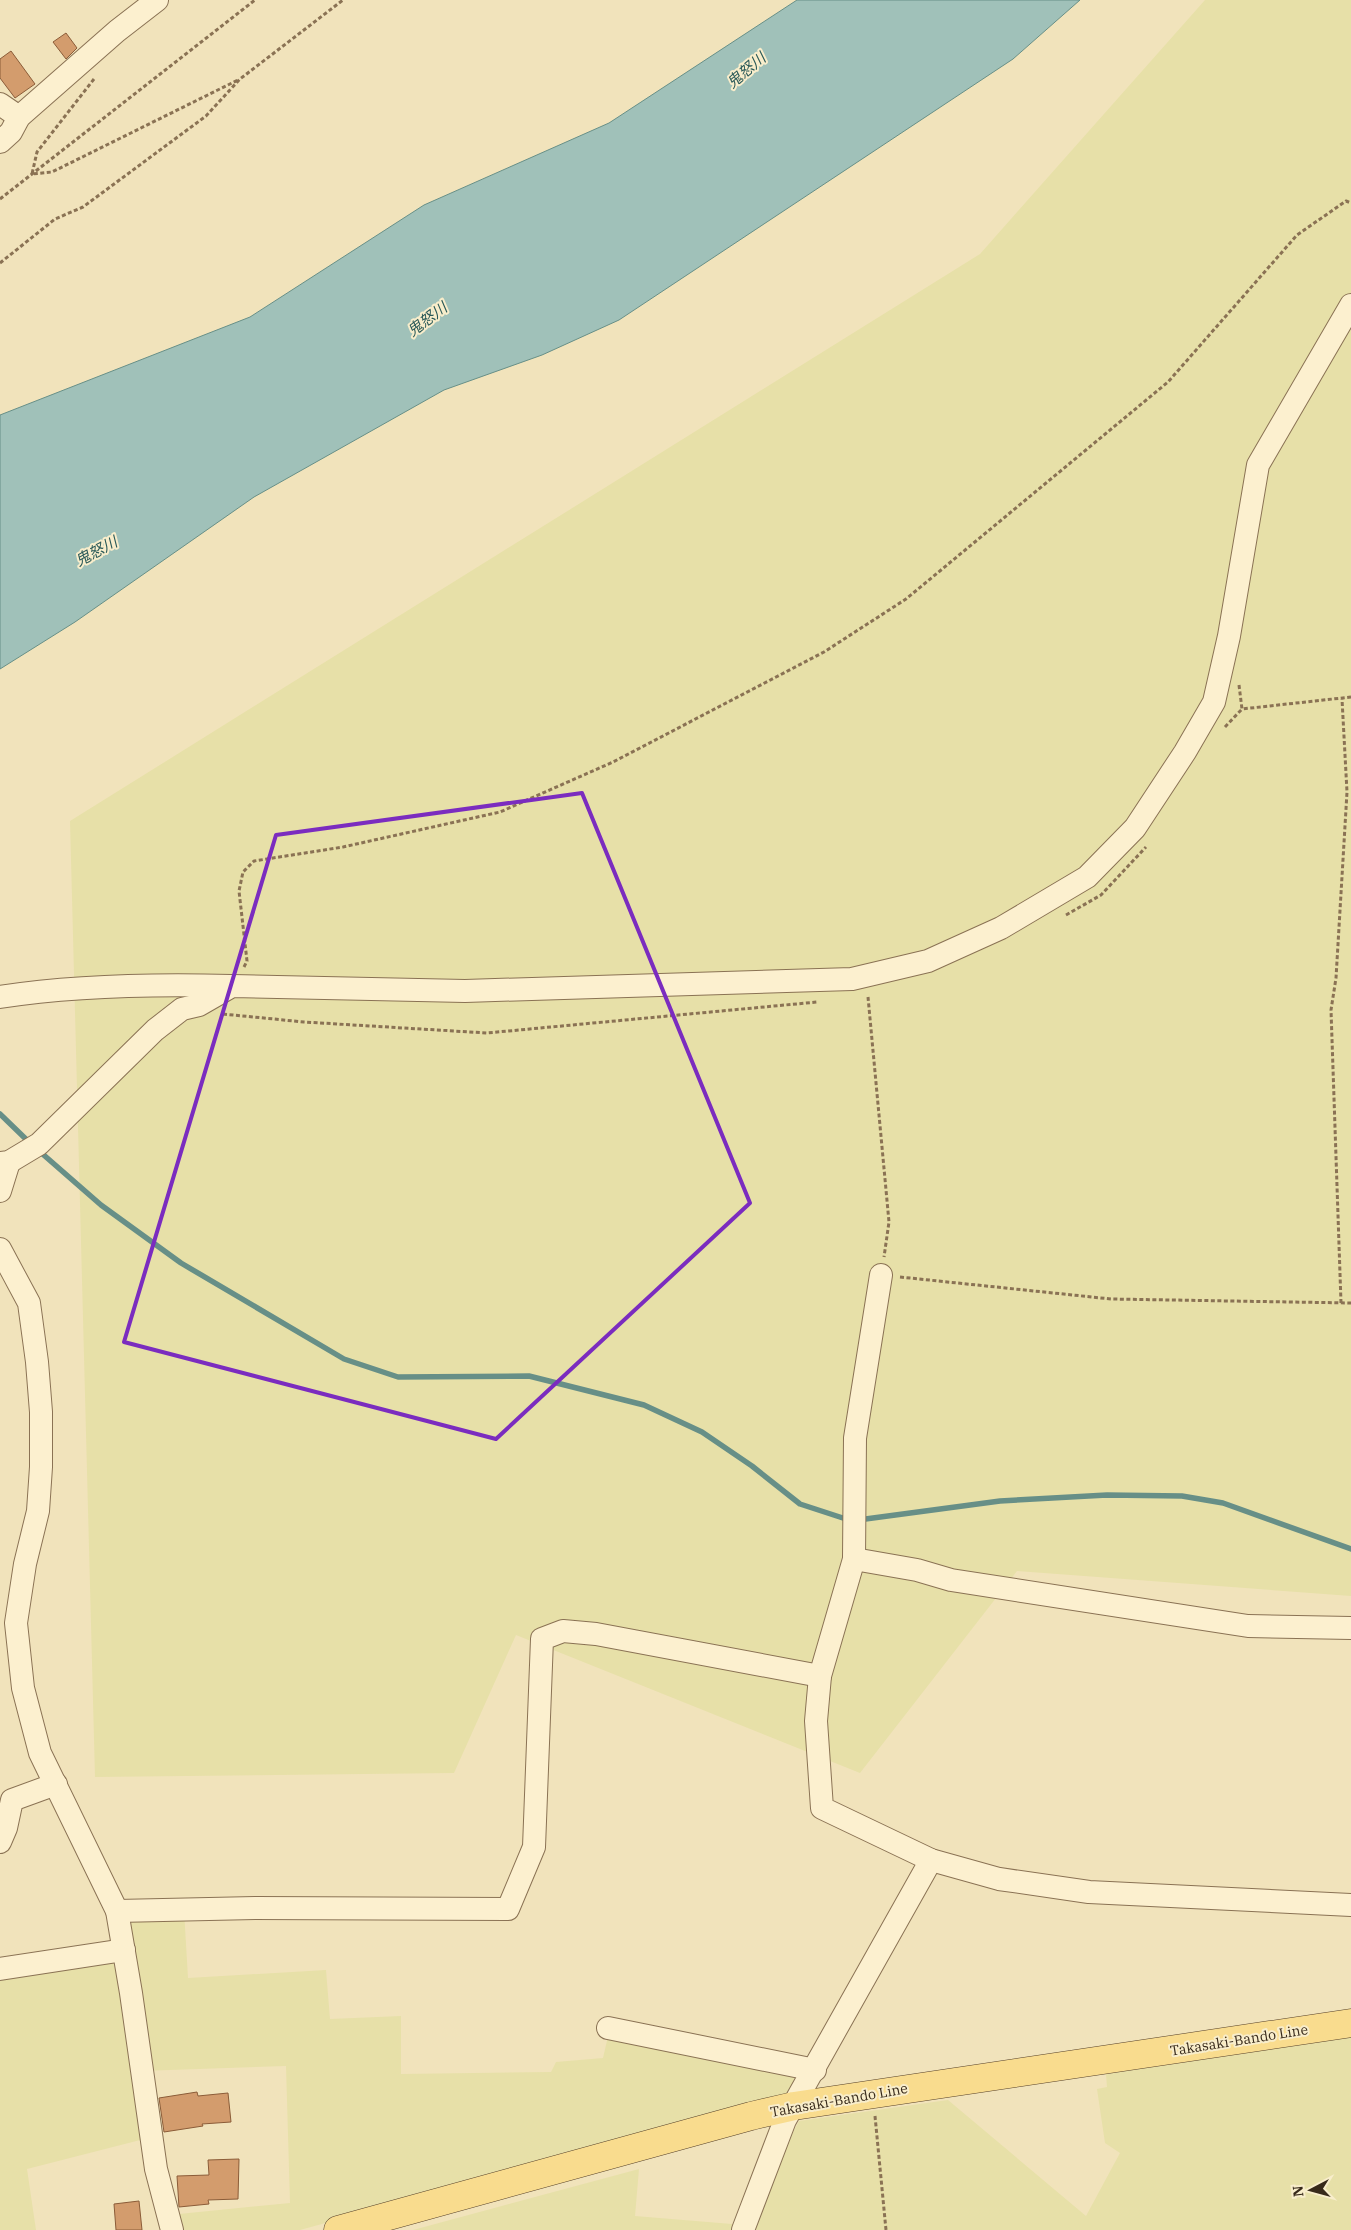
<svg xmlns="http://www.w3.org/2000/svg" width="1351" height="2230" font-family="'IBM Plex Serif','Noto Sans JP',serif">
<rect width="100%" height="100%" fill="#f1e3bb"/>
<g fill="#e7e0a8">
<path d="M1205,0H1351V1596L1017,1571L860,1773L516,1635L454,1773L95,1777L70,821L980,254Z"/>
<path d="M184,1910L188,1978L326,1970L330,2019L401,2016V2074L551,2072L556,2062L603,2058L609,2032L795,2070L800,2080L794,2094L300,2230H184L179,2214L290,2203L286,2066L141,2071L152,2137L27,2169L36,2230H0V1969L123,1950L117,1911Z"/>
<path d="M1351,2037V2230H413L639,2169L635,2216L744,2225L799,2121L948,2100L1086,2216L1120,2153L1105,2143L1097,2089L1107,2087L1106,2074Z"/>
</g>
<path fill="#a0c1b9" stroke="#678f87" d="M797,0H1080L1013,59L619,320L542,355L444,390L254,497L75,622L0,669V415L250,317L424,205L609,123Z"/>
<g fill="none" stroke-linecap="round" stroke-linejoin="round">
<g stroke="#678f87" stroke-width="5.5">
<path d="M0,1114L31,1144"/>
<path d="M38,1150L101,1205L181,1263L344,1359L398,1377L529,1376L644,1405L702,1432L752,1466L800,1504L849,1520"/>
<path d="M858,1520L1000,1501L1107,1495L1182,1496L1223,1503L1351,1549"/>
</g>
</g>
<g fill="#d39c6d" stroke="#8b5c38">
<path d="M66,33L77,48L66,59L53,42Z"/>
<path d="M11,51L35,84L15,98L0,78V59Z"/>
<path d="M197,2092L198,2096L228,2093L231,2122L202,2124L203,2126L164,2132L159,2098Z"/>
<path d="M239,2159L238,2199L208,2200L209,2204L179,2207L177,2176L209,2175L208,2160Z"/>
<path d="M139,2201L142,2230H116L114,2204Z"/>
</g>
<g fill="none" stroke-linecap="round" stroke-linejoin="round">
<defs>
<g id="minor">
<path d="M0,104L19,117"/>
<path d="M0,142L11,132L19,117L117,31L157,0"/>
<path d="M0,997C76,985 155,984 231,986"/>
<path d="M0,1163L9,1162L39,1144L155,1030L182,1009L199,1005L232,986L465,991L852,979L928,961L1001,928L1087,877L1135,828L1185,752L1214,702L1229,636L1258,465L1351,305"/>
<path d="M0,1191L9,1162"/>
<path d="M0,1249L29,1303L37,1362L41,1412V1467L38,1511L25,1564L16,1623L23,1688L40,1753L117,1911L131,1993L156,2169L172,2230"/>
<path d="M881,1275L855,1438L854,1559L820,1676L816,1721L822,1808L931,1860L999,1879L1089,1892L1351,1905"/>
<path d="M854,1559L917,1570L951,1580L1248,1626L1351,1628"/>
<path d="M0,1842L6,1828L12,1800L56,1784"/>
<path d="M117,1911L255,1908L508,1909L534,1847L542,1639L563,1631L596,1634L820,1676"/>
<path d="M0,1969L124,1950"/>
<path d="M608,2028L815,2070"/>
<path d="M743,2230L785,2120L931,1860"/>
</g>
<path id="major" d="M338,2230L751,2116L794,2106L1351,2023"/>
</defs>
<use href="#minor" stroke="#8a7254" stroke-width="24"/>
<use href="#major" stroke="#564029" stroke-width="29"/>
<g stroke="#8a7254" stroke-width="3" stroke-dasharray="4 2.5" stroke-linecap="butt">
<path d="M94,79L37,152L32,174L52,172L238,80"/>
<path d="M0,199L255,0"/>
<path d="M0,263L55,219L83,207L206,116L240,79L343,0"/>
<path d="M1239,685L1242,709L1351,697"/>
<path d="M1225,727L1242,709"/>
<path d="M1066,915L1101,895L1146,847"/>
<path d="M244,967L247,961L239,891L243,872L254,861L343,847L500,812L613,762L824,652L906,599L1168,382L1297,235L1346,201L1351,203"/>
<path d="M868,997L889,1222L884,1257"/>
<path d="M223,1014L304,1022L487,1033L817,1002"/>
<path d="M900,1277L1111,1299L1351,1303"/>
<path d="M1341,1303L1331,1010L1336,978L1347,792L1342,699"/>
<path d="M875,2116L886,2230"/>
</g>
<use href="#minor" stroke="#fcf0cf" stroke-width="22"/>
<use href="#major" stroke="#f9dc8e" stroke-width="28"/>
</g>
<path fill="none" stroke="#7b2cbf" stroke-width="4" stroke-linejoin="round" d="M582,793L750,1203L496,1439L124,1342L276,835Z"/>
<g text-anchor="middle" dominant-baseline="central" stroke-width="4" stroke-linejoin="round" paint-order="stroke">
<g font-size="14" fill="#37291a" stroke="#f8edcb">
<text transform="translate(1239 2040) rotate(-9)">Takasaki-Bando Line</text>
<text transform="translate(839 2100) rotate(-10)">Takasaki-Bando Line</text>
</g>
<g font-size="15" font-style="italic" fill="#285857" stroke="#f8edcb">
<text transform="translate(746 70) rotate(-40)">鬼怒川</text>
<text transform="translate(427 319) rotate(-37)">鬼怒川</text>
<text transform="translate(96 551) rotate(-28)">鬼怒川</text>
</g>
</g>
<g transform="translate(1311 2190) rotate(264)" stroke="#f8edcb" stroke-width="4" paint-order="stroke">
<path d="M0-4L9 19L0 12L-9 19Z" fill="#37291a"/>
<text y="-8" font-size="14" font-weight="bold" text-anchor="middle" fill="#37291a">N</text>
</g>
</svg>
